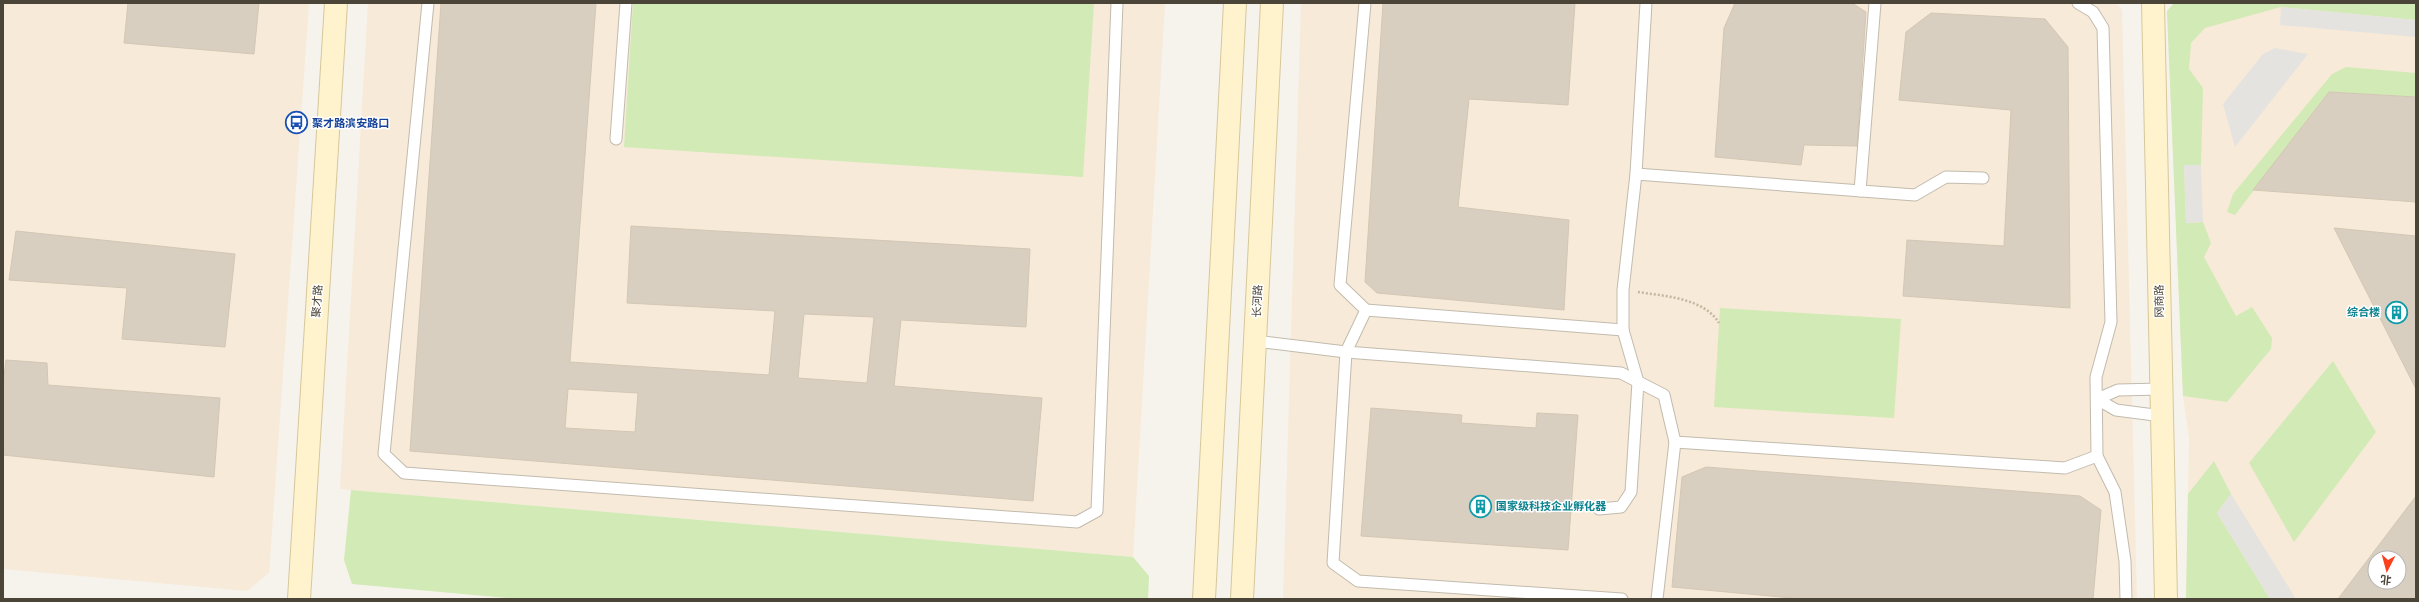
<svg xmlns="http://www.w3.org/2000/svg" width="2419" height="602" font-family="Ubuntu,'Noto Sans SC',sans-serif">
<rect width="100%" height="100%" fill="#f6f3ec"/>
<g fill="#f7ead8" fill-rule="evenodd">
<path d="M3,3H309L269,573L247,591L3,569Z"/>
<path d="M368,3H1165L1133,557L340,489Z"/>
<path d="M1301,3H2117L2122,10L2137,599H1283Z"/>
<path d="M2174,3H2416V599H2186L2189,438L2183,396L2167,11ZM2375,558H2399V582H2375Z"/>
</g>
<g fill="#d2eab5">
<path d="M633,3H1094L1083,177L624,147Z"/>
<path d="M2174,3H2416V20L2281,7L2205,28L2191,43L2189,69L2203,88L2201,165H2184L2186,223L2203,222L2211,243L2204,257L2236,316L2252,307L2272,338L2271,349L2227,402L2183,396L2167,11Z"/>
<path d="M2346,67L2416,73V97L2329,92L2235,215L2227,212L2233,194L2332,74Z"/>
<path d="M1720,308L1901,319L1894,418L1714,407Z"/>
<path d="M2333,361L2376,432L2294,542L2249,463Z"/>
<path d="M2214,461L2231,494L2217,513L2270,599H2186L2188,494Z"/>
<path d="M351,490L1133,557L1149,576L1148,599H517L352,584L344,560Z"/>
</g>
<g fill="#e5e3e0">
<path d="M2281,7L2416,20V37L2280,25Z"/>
<path d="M2275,48L2308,54L2235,147L2223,104L2263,54Z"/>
<path d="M2184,165H2201L2203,222L2186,223Z"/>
<path d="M2231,494L2296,599H2270L2217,513Z"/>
</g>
<g fill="#d8cfc1" stroke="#d3c7b4" fill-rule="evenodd">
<path d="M128,3H259L254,54L124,43Z"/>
<path d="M441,3H596L570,362L769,375L775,311L627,303L631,226L1030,249L1026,327L901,320L894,386L1042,398L1033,501L410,451ZM804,314L874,317L867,383L798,378ZM568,389L638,393L635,432L565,428Z"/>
<path d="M1383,3H1575L1568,105L1469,99L1458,207L1569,220L1564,310L1377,293L1365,282Z"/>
<path d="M1735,3H1852L1866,12L1857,146L1804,145L1801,165L1715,157L1724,28Z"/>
<path d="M1931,13L2045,19L2068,47L2070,308L1903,296L1907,240L2004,246L2011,110L1899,100L1906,32Z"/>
<path d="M2329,92L2416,97V202L2253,190Z"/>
<path d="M2334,228L2416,236V389Z"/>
<path d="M16,231L235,254L225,347L122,339L127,288L9,280Z"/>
<path d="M6,360L47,363L48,385L220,398L214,477L3,455V384Z"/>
<path d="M1371,408L1462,415L1461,423L1536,428L1537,413L1578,415L1568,550L1361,536Z"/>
<path d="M1706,467L2080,496L2101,510L2093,599H1803L1672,587L1682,477Z"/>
<path d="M2416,496V599H2338ZM2375,558H2399V582H2375Z"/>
</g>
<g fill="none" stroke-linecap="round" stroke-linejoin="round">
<defs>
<g id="lane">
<path d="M428,3L384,454L404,473L1077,522L1097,511L1117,3"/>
<path d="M1365,3L1340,285L1366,310L1623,330V290L1636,174L1646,3"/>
<path d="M2078,3L2093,12L2103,28L2111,322L2096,377L2097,456L2115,492L2125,561L2126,599"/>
<path d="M616,139L626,3"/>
<path d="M1636,174L1915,195L1946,177L1983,178"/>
<path d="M1860,191L1875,3"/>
<path d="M1366,310L1346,352L1333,563L1358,581L1622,599"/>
<path d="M1255,341L1346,352L1621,373L1664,395L1675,442L1657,599"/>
<path d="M2161,389L2118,390L2097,399L2116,410L2162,416"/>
<path d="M1675,442L2065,468L2097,456"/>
<path d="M1599,509L1621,507L1631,492L1638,382L1623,330"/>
</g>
<g id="secondary">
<path d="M2153,3L2166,599"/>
<path d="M299,599L336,3"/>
<path d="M1204,599L1235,3"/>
<path d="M1242,599L1272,3"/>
</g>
</defs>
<use href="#lane" stroke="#c2bbae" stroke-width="13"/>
<use href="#secondary" stroke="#d6c79b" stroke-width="24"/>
<path stroke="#c4b79f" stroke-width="2.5" stroke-dasharray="2 2" stroke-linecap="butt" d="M1638,292C1664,296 1704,298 1719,323"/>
<use href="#lane" stroke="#fff" stroke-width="11"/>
<use href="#secondary" stroke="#fff3cd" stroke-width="22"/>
</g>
<defs>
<symbol id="bus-ring" viewBox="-11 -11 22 22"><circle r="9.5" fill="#fff" stroke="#1a4fb4" stroke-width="1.5"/><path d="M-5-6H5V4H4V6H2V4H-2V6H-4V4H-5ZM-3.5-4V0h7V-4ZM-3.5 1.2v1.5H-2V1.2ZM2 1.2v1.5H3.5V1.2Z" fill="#1a4fb4"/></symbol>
<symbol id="building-ring" viewBox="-11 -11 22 22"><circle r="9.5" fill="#fff" stroke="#0f9aa8" stroke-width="1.5"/><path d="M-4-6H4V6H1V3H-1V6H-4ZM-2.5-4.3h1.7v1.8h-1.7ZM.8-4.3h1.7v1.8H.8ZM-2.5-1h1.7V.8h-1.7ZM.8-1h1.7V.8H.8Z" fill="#0f9aa8"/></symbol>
</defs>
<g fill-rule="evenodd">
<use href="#bus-ring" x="284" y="110" width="25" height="25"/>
<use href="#building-ring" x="2384" y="300" width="25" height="25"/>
<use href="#building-ring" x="1468" y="494" width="25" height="25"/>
</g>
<g text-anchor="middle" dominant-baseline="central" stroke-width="3" stroke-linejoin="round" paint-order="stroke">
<g font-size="11" font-weight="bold" fill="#164399" stroke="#fff" text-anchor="start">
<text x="312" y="123">聚才路滨安路口</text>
</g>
<g font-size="11" fill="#4b4439" stroke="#fff">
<text transform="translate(317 301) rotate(-86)">聚才路</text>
<text transform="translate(1257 301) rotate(-87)">长河路</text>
<text transform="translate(2159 301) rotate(-91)">网商路</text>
</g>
<g font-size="11" font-weight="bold" fill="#0d838f" stroke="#fff" text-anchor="end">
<text x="2380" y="312">综合楼</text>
<text x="1496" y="506" text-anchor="start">国家级科技企业孵化器</text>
</g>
</g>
<rect width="2419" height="602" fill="none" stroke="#4b4439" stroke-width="8"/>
<g transform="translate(2387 570) rotate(186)"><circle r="19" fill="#ffffff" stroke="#b7b4b0"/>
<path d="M0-3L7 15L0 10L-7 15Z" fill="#fc3f1d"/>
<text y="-6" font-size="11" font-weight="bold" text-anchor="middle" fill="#4b4439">北</text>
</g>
</svg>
